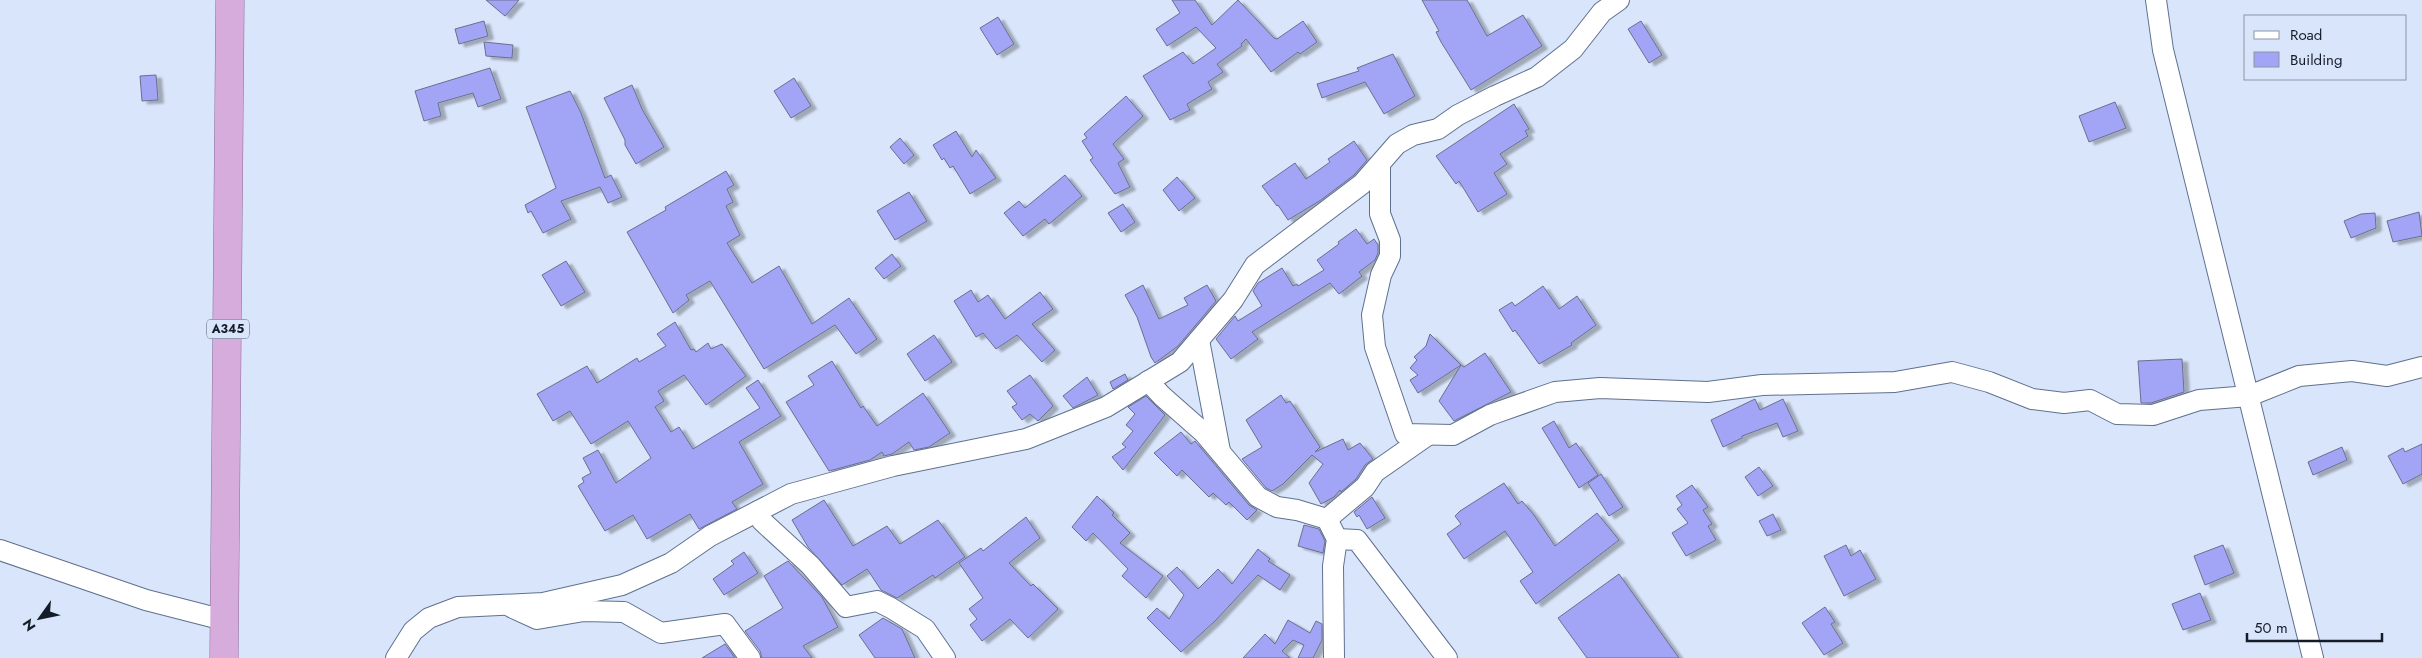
<svg xmlns="http://www.w3.org/2000/svg" width="2422" height="658" font-family="Jost,sans-serif">
<defs>
<filter id="shadow"><feDropShadow dx="5.5" dy="3" stdDeviation="1" flood-color="#0004"/></filter>
</defs>
<rect width="100%" height="100%" fill="#d9e5fa"/>
<g fill="#a2a5f5" stroke="#6b6e90" filter="url(#shadow)">
<path d="M486,0H519L505,16Z"/>
<path d="M1172,0H1195L1212,25L1238,0L1274,38L1277,39L1303,21L1317,42L1300,54L1298,52L1271,72L1246,39L1241,44L1242,46L1217,64L1223,72L1208,82L1212,89L1187,104L1190,110L1170,120L1143,76L1183,52L1193,64L1216,48L1196,27L1167,46L1156,29L1180,13Z"/>
<path d="M1422,0H1467L1487,36L1523,15L1542,46L1471,90L1441,42L1436,32L1439,31Z"/>
<path d="M998,17L1014,44L997,55L980,28Z"/>
<path d="M484,21L488,36L459,44L455,29Z"/>
<path d="M1641,21L1662,55L1649,63L1628,29Z"/>
<path d="M484,42L513,45L512,58L486,56Z"/>
<path d="M1393,54L1415,96L1384,114L1365,82L1322,98L1317,84L1359,71L1357,68Z"/>
<path d="M490,68L501,99L478,107L473,93L438,103L441,116L424,121L415,91Z"/>
<path d="M156,75L158,100L142,101L140,76Z"/>
<path d="M794,78L811,106L791,118L774,91Z"/>
<path d="M632,85L642,109L664,147L636,164L625,145V140L604,98Z"/>
<path d="M570,91L581,113L605,178L611,175L622,197L608,203L600,187L561,201L571,219L543,233L531,211L528,213L525,205L556,188L526,107Z"/>
<path d="M1126,96L1143,116L1113,144L1124,159L1118,163L1130,187L1115,194L1090,160L1093,158L1082,141L1087,138L1084,134Z"/>
<path d="M2115,102L2126,128L2089,142L2079,116Z"/>
<path d="M1514,104L1529,129L1525,131L1528,136L1500,154L1507,164L1494,173L1507,194L1478,212L1459,181L1456,184L1436,156Z"/>
<path d="M956,131L972,157L976,150L996,178L970,194L953,166L950,168L944,158L942,160L933,145Z"/>
<path d="M900,138L914,155L904,164L890,147Z"/>
<path d="M1354,141L1367,160L1354,175L1321,200L1288,220L1278,205L1277,206L1262,186L1295,163L1306,179L1330,162L1328,159Z"/>
<path d="M726,171L734,185L727,189L733,202L726,206L740,235L727,243L752,283L779,266L812,324L849,298L877,339L856,354L835,325L764,369L710,281L686,295L689,300L673,313L627,232L666,210L665,207Z"/>
<path d="M1065,175L1082,196L1049,224L1045,219L1023,236L1004,213L1019,201L1025,208Z"/>
<path d="M1177,177L1195,198L1179,211L1163,190Z"/>
<path d="M909,192L927,221L895,240L877,211Z"/>
<path d="M1123,204L1135,222L1121,232L1108,213Z"/>
<path d="M2419,212L2422,236L2393,242L2387,221Z"/>
<path d="M2375,213L2376,228L2351,238L2344,221L2361,214Z"/>
<path d="M1356,229L1367,244L1374,239L1378,245V253L1375,260L1359,272L1362,276L1339,294L1330,283L1252,332L1258,339L1231,359L1216,339L1235,316L1238,321L1262,306L1253,291L1258,283L1282,268L1293,286L1297,284L1298,286L1324,270L1317,260L1339,244L1338,242Z"/>
<path d="M892,254L901,266L884,279L875,268Z"/>
<path d="M566,261L585,292L561,306L542,275Z"/>
<path d="M1143,285L1159,319L1188,305L1184,298L1207,285L1216,301L1178,346L1155,363L1151,357L1137,317L1125,295Z"/>
<path d="M1543,286L1559,309L1577,296L1596,325L1571,343L1572,345L1539,364L1515,330L1513,332L1499,310L1512,302L1515,306Z"/>
<path d="M971,290L978,302L988,295L1005,319L1040,292L1053,309L1032,324L1055,350L1042,362L1017,335L996,349L983,333L976,337L954,301Z"/>
<path d="M675,322L691,350L694,349L696,352L708,343L711,349L722,344L746,376L706,405L684,375L658,391L664,401L655,407L671,432L679,427L693,449L760,408L746,388L758,380L781,416L739,442L763,484L732,502L737,509L699,529L690,514L647,539L633,515L605,531L578,486L584,482L582,478L591,473L583,458L598,450L616,483L651,458L628,421L591,444L570,411L553,421L537,394L587,366L597,383L637,358L639,362L666,346L657,334Z"/>
<path d="M1430,334L1461,365L1418,393L1410,380L1418,375L1410,368L1417,360L1414,357L1426,346Z"/>
<path d="M934,335L952,362L925,381L907,354Z"/>
<path d="M1485,353L1511,392L1454,421L1439,401L1461,365L1464,367Z"/>
<path d="M2182,359L2184,392L2151,403H2141L2138,361Z"/>
<path d="M832,361L861,408L863,406L877,426L923,393L950,433L929,447L914,450L909,442L892,454L884,456L882,452L870,460L829,471L786,402L814,385L808,376Z"/>
<path d="M1125,374L1128,380L1113,389L1110,382Z"/>
<path d="M1030,375L1053,406L1038,421L1030,414L1022,420L1012,407L1017,404L1007,391Z"/>
<path d="M1087,377L1098,395L1073,408L1063,396Z"/>
<path d="M1281,395L1286,403L1290,401L1320,447L1315,452L1343,439L1348,450L1360,443L1373,459L1365,465L1356,479L1341,492L1340,490L1334,497L1321,504L1309,483L1323,464L1312,455L1283,484L1272,491L1266,488L1242,459L1262,447L1246,420Z"/>
<path d="M1146,396L1165,415L1123,470L1112,457L1126,447L1122,444L1133,431L1126,425L1135,414L1128,407Z"/>
<path d="M1755,399L1760,410L1783,399L1798,431L1783,437L1777,423L1742,436V438L1723,447L1711,420Z"/>
<path d="M1554,421L1569,448L1576,443L1598,475L1579,488L1542,428Z"/>
<path d="M1181,432L1191,444L1195,441L1249,505L1257,510L1247,520L1229,502L1226,505L1213,493L1209,497L1182,470L1177,476L1154,453Z"/>
<path d="M2422,444V474L2403,484L2388,456L2403,448L2405,452Z"/>
<path d="M2342,447L2347,460L2313,475L2308,462Z"/>
<path d="M1759,467L1773,486L1758,496L1745,477Z"/>
<path d="M1601,474L1623,507L1609,516L1588,483Z"/>
<path d="M1504,483L1518,504L1522,501L1534,515L1555,546L1597,513L1619,540L1536,604L1520,581L1533,572L1505,531L1464,559L1447,534L1461,524L1455,516L1460,511Z"/>
<path d="M1692,485L1708,507L1703,510L1712,524L1708,526L1716,540L1686,556L1672,533L1688,523L1677,509L1682,505L1676,496Z"/>
<path d="M1097,496L1114,513L1112,515L1130,533L1120,543L1163,576L1146,598L1122,576L1128,569L1093,533L1086,541L1072,527Z"/>
<path d="M1372,497L1385,518L1367,529L1359,515L1357,517L1354,512Z"/>
<path d="M824,500L853,546L887,526L900,544L938,520L965,557L935,578L933,575L897,598L881,590L867,569L842,585L808,547L792,520Z"/>
<path d="M1773,514L1781,530L1767,536L1759,521Z"/>
<path d="M1026,517L1040,538L1009,563L1031,586L1033,584L1058,609L1028,638L1010,619L982,641L970,625L977,619L969,609L983,598L959,563L981,548L983,551Z"/>
<path d="M1304,525L1319,529L1325,541L1323,553L1298,546Z"/>
<path d="M1846,545L1851,556L1860,550L1876,579L1844,596L1824,556Z"/>
<path d="M2223,545L2234,573L2205,585L2194,556Z"/>
<path d="M1258,549L1270,559L1268,561L1290,575L1280,590L1258,575L1215,621L1181,652L1147,618L1157,608L1169,619L1184,595L1167,576L1177,567L1198,589L1218,569L1232,584Z"/>
<path d="M744,552L758,573L724,595L713,579L734,564L731,561Z"/>
<path d="M788,561L822,597L838,627L803,646L812,658H762L760,651L745,631L783,608L764,576Z"/>
<path d="M1619,574L1679,658H1587L1558,618Z"/>
<path d="M2200,593L2211,620L2183,630L2172,604Z"/>
<path d="M1825,607L1835,622L1831,624L1843,643L1824,655L1802,623Z"/>
<path d="M883,618L902,629L915,658H875L859,635Z"/>
<path d="M1288,620L1310,633L1316,621L1322,624V640L1313,658H1298L1304,645L1293,640L1282,651L1290,658H1243L1265,634L1275,644Z"/>
<path d="M725,644L735,658H702Z"/>
</g>
<g fill="none" stroke-linecap="round" stroke-linejoin="round">
<defs>
<g id="minor">
<path d="M2156,0L2163,50L2313,658"/>
<path d="M1380,165V214L1390,240V256L1381,275L1372,315L1375,347L1405,434L1453,435L1490,415L1555,392L1600,388L1708,392L1762,385L1895,382L1952,372L1989,382L2032,399L2064,403L2090,400L2117,414L2153,415L2199,400L2249,396L2299,376L2352,371L2387,376L2422,367"/>
<path d="M1199,340L1220,451"/>
<path d="M1148,381L1162,396L1204,433L1258,497L1277,507L1297,510L1327,519L1337,539L1333,566L1334,658"/>
<path d="M758,511L762,521L810,565L846,607L877,601L891,608L925,629L945,658"/>
<path d="M1327,519L1365,487L1375,472L1428,435"/>
<path d="M1337,539L1357,540L1447,658"/>
<path d="M0,550L146,600L224,620"/>
<path d="M511,607L537,619L584,611L624,612L661,633L725,624L750,658"/>
<path d="M396,658L413,631L429,618L458,607L543,603L622,585L671,563L710,536L791,494L893,466L1026,439L1106,407L1180,362L1233,300L1255,265L1362,184L1397,144L1413,135L1438,129L1458,115L1495,96L1537,77L1573,49L1602,12L1619,0"/>
</g>
<path id="trunk" d="M224,658L230,0"/>
</defs>
<use href="#minor" stroke="#5f7190" stroke-width="22"/>
<use href="#trunk" stroke="#8b6d98" stroke-width="29"/>
<use href="#minor" stroke="#fff" stroke-width="20"/>
<use href="#trunk" stroke="#d6acdc" stroke-width="28"/>
</g>
<g text-anchor="middle" dominant-baseline="central" stroke-width="4" stroke-linejoin="round" paint-order="stroke">
<rect fill="#d9e5fa" stroke="#505868" stroke-width="1" x="207" y="319.5" width="42" height="19" rx="4"/>
<g font-size="12" font-weight="bold" fill="#151c29">
<text x="228" y="329">A345</text>
</g>
</g>
<rect x="2244" y="15" width="162" height="65" fill="#d9e5fa" stroke="#8b95a6"/>
<rect x="2254" y="31" width="25" height="8" fill="#ffffff" stroke="#8b95a6"/>
<text x="2290" y="40" font-size="15" fill="#151c29">Road</text>
<rect x="2254" y="52" width="25" height="15" fill="#a2a5f5" stroke="#8b95a6"/>
<text x="2290" y="65" font-size="15" fill="#151c29">Building</text>
<g transform="translate(40 618) rotate(237)" stroke="#d9e5fa" stroke-width="4" paint-order="stroke">
<path d="M0-4L9 19L0 12L-9 19Z" fill="#151c29"/>
<text y="-8" font-size="14" font-weight="bold" text-anchor="middle" fill="#151c29">N</text>
</g>
<path d="M2247 633v8h135v-8" fill="none" stroke="#151c29" stroke-width="2.5"/>
<text x="2254" y="633" font-size="15" fill="#151c29" stroke="#d9e5fa" stroke-width="4" paint-order="stroke">50 m</text>
</svg>
